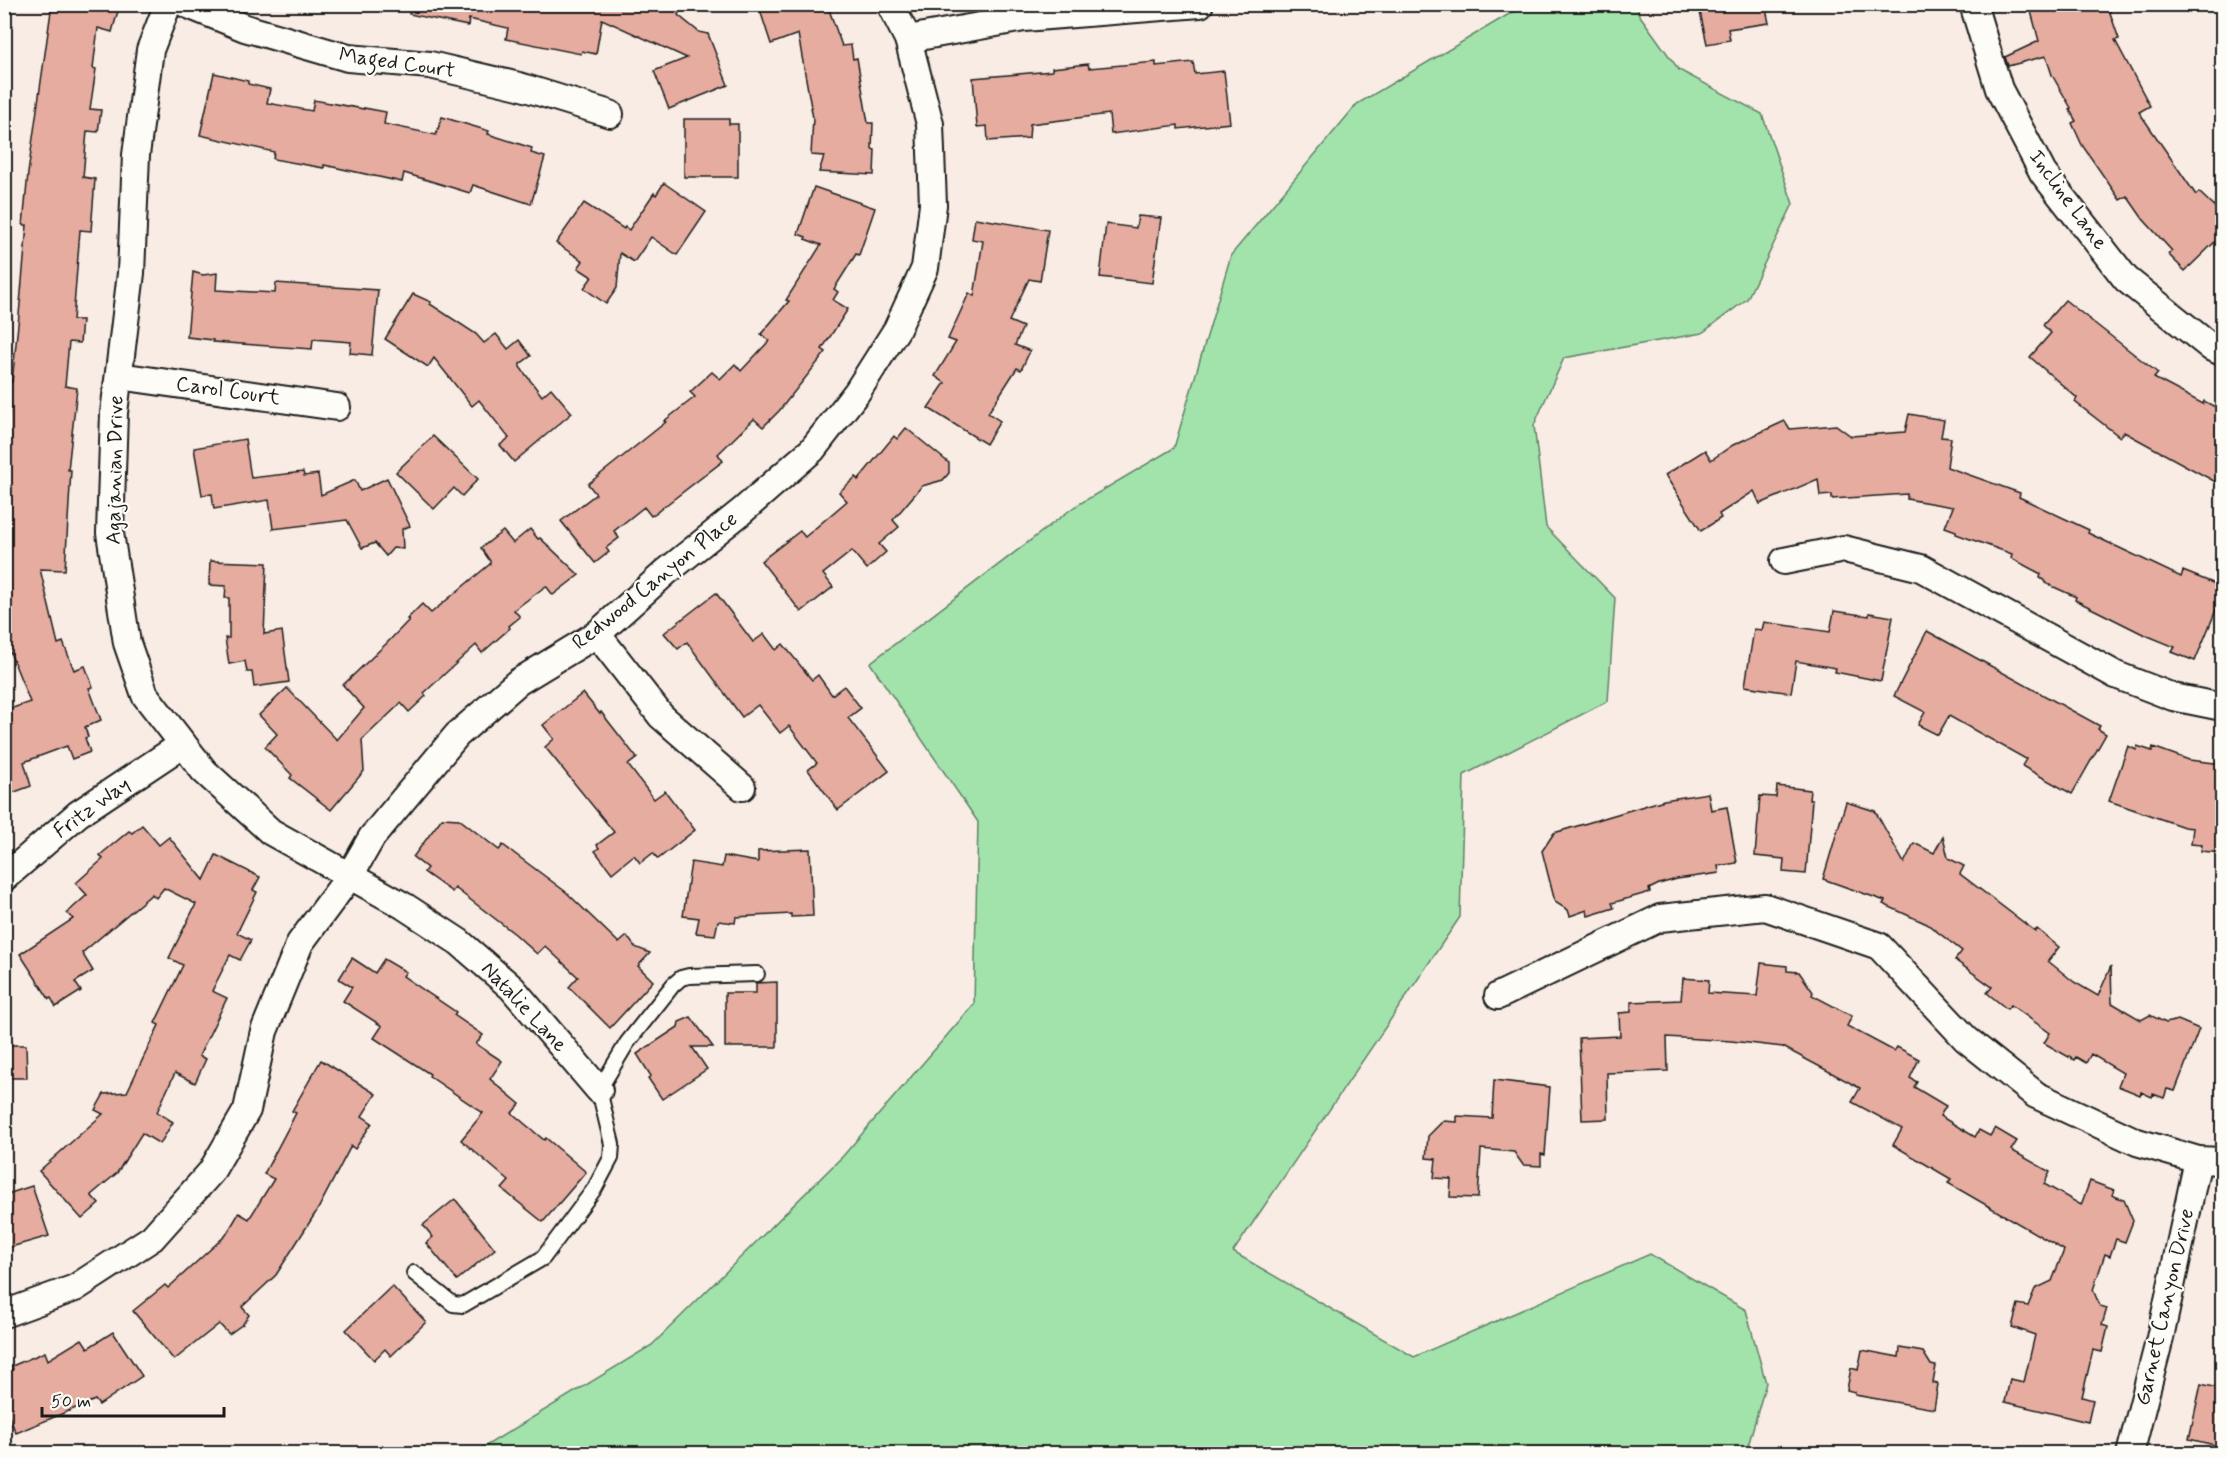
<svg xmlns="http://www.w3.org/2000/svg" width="2227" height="1458" font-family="Mynerve,sans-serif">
<rect width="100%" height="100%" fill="#f8ece5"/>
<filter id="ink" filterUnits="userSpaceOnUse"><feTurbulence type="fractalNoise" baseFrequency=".0167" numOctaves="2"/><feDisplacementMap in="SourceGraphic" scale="12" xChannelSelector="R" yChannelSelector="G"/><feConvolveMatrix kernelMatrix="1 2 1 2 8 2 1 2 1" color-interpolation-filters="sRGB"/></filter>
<g filter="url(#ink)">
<path fill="#a2e3ac" stroke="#5f8064" stroke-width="1.5" d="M1526,4L1639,5L1638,13L1679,70L1762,114L1793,204L1747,299L1702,333L1564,358L1534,425L1546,527L1615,598L1608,701L1464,775L1460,917L1233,1252L1414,1357L1650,1254L1746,1310L1766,1383L1746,1453H474L652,1345L843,1156L974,1004L978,822L870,663L1074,507L1174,448L1231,255L1357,104Z"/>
<g fill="#e5ac9f" stroke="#1c1c1c" stroke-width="1.5">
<path d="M52,4H120L112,32L98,28L93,68L96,69L90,109L101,110L98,132L87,131L83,177L95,179L91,231L80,230L73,320H82L80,343L69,342L65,386L77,388L68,470H71L65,570L40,569L58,644L63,642L74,670L85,666L93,687L89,688L101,720L85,727L88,737L85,738L90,752L72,759L67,746L24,762L31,786L4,796V711L30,702L4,637V454L10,404L8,403L10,382H12L19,315L27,225H23L28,173Z"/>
<path d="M409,4H683L678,15L699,32L708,34L728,85L669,109L654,71L687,58L602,19L596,54L582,51L581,54L506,39L508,28L469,19L468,26L409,14Z"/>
<path d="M758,4H827L842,46L851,45L853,59L857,58L868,123H873L872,149L875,150L874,175L819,172L824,156L811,155L813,118L798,34L771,44Z"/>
<path d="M1713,4H1765L1769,23L1728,29L1730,40L1707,44L1700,12L1714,9Z"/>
<path d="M2029,4H2107L2119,39L2115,40L2150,106L2139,112L2196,195L2199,192L2223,215V234L2185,271L2168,254L2172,251L2143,219L2127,196L2120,200L2082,145L2072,123L2076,121L2069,109L2071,108L2052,75L2046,56L2008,66L2005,57L2039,41Z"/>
<path d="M1156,62V66L1193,62L1195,74L1224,71L1230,123L1178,129V125L1111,134L1109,114L1030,124L1029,138L988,141L987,126L977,127L973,78L1052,71V68L1088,64L1089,68Z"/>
<path d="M214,73L248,81V84L270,89L267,103L312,111L314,100L364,109V108L386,112L384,124L436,135L442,117L489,131L488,134L532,148L531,153L545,157L531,204L473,185L470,193L404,173L402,182L324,165V168L273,159L274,152L200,135Z"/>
<path d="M684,119H729V124H738V177H684Z"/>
<path d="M664,183L706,212L677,255L651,237L634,262L620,253L617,288L606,304L584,288L592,277L578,268L583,261L556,243L584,203L624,229L625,227L629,230L654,193L656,195Z"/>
<path d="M814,187L875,208L859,255L856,254L834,289L838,292L833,300L848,309L822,349L826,352L779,411L763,427L754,419L718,454L723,461L657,512L651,516L644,507L614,531L619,538L606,548L609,552L595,563L561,521L596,494L588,484L666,422L664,421L695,397L690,392L712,372L720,379L735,364L741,371L769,341L761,334L789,301L786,300L821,245L805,239L806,237L798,234Z"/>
<path d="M1138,216L1161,218L1152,283L1100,277L1106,224L1136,228Z"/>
<path d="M975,218L1048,230L1040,281L1029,279L1009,321L1023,327L1015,345L1030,351L1021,370L1017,368L988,413L1000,421L986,444L928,408L945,383L935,376L956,342L948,339L969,293L974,296L983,241L972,239Z"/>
<path d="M193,272L203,275L217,273L216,290L275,293L276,283L378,290L372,355L350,353L351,342L313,339L312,349L213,342V340L187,337Z"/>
<path d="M413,294L431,302L430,304L476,334L484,343L496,334L508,349L519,340L531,356L520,364V367L542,396L551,388L572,413L514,462L500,445L509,438L479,400L472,406L434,358L428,367L385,339Z"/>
<path d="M2065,300L2158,373L2154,378L2203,404L2204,401L2223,411V486L2124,432L2120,437L2075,402L2077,398L2030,357L2051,333L2043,325Z"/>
<path d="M1909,414L1944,420L1941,437L1951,438L1947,467L2020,493L2019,497L2089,530L2088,533L2181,577L2183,571L2223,587V593L2195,661L2172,652L2175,647L2143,634L2075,600L2076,597L2045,583V581L2040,578L2041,574L2011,558L2012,554L1956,534V531L1945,527L1953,507L1907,499V494L1832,499V495L1820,496L1818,479L1760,504L1754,491L1719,514L1721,518L1701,531L1665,475L1705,450L1711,460L1733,445L1785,421L1790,429L1836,425L1851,436L1905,432Z"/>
<path d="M906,428L949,463V473L943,480L922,486L893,520L899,527L879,544L886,552L867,569L852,551L823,574L833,587L801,612L761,561L800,531L805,537L847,501L839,492L856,477L858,480L894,436L897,439Z"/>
<path d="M433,436L478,479L462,496L454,488L434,509L396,472Z"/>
<path d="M245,439L251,478L303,472L304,476L318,474L321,495L355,480L360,491L387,478L410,526L402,529L403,549L393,548L386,556L375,543L362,548L347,520L273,529L269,500L214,509L212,494L202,495L194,448Z"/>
<path d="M530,529L538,539L540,538L579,575L553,595L546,586L514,610L520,617L509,626L510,628L482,653L476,645L424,693L426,696L409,712L401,703L362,740L364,771L331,810L290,778L292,775L265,747L277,734L259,715L287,688L337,740L364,708L343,685L387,643L409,620L407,619L422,604L431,613L490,564V561L481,548L503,531L513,543Z"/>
<path d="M210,561L267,563L264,634L282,631L289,682L254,687L252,672H247L245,661L229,664L225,638H229V598H225L226,586L209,585Z"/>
<path d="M716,593L753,642L764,634L776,650L783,644L812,680L818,675L832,695L844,686L861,708L848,718L889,771L838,810L808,770L817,763L789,726L780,733L758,705L742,717L687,642L678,649L664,633Z"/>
<path d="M1834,611L1869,616V613L1893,617L1881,681L1835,672L1836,668L1796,661L1791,693L1745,686L1754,629L1762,630L1764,622L1830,632Z"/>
<path d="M1927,631L2100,726L2098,729L2106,734L2072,794L2022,766L2026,759L1949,716L1938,735L1918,725L1925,712L1894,696Z"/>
<path d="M583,693L600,714L601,712L637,758L628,765L654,799L665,791L695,830L658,859L653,853L640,863L634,855L612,873L595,851L599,848L597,845L614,832L545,747L554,739L543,725Z"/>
<path d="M2128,746L2136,750L2137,746L2152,751L2153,747L2189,760L2223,764V853L2201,851L2202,845L2191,844L2193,828L2184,827L2109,801Z"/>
<path d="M1777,786L1810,790L1809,800H1812L1806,874L1783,872L1784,859L1755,856L1760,796L1776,797Z"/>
<path d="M1708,793L1711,810L1727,807L1737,863L1718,866L1719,873L1677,879L1659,884L1649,889L1650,892L1612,903L1614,908L1588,916L1587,910L1570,916L1568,910L1555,902L1542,851L1554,833L1664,800Z"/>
<path d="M1846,802L1875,811L1904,863L1914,843L1934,853L1943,836L1948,858L1964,866L1960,874L2035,931L2037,929L2059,947L2048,961L2074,982L2098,996L2111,966L2112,1003L2141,1020L2150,1015L2166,1023L2178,1020L2199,1029L2175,1091L2167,1089L2164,1098L2153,1094L2152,1097L2141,1092L2140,1095L2118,1086L2123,1073L2091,1054L2086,1063L2076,1057L2074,1060L2044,1043L2050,1033L2011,1005L2007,1009L1987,993L1992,987L1955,960L1962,951L1927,924L1883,904L1885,901L1823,879Z"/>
<path d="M442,818L459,819L499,850L503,845L566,892L619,943L627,936L635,947L650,953L638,966L653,981L610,1028L569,987L578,977L545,946L537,954L515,934L455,888L452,892L424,872L427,868L413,857Z"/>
<path d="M142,825L159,845L169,837L204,880L216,855L260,877L253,890L257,892L237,933L251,940L240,960L230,955L212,991L227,998L199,1056L206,1059L195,1083L175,1073L157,1112L173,1122L160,1144L142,1133L117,1173L91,1195L99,1204L82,1219L39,1171L103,1114L95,1110L104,1094L127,1092L159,1025L155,1023L183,965L169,958L196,904L164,888L156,898L152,894L82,953L93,971L75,982L81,991L56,1007L51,998L49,999L20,954L73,919L67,913L87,895L76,883L103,859L100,855L129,831L132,833Z"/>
<path d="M810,849L813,916L791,917V914L736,917L735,923L718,921L715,935L696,933L699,918L683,916L691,862L722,867L724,856L758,862V851Z"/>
<path d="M352,958L375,973L384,959L406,972L403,976L456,1012L454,1015L483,1035L476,1044L502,1061L490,1079L520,1104L512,1113L544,1140L546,1138L586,1172L543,1222L502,1189L509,1181L461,1140L483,1113L429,1076L430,1074L374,1038L382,1026L343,1001L352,987L339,979Z"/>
<path d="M1761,963L1787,966V971L1799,972L1813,992L1812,995L1852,1016L1847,1026L1894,1051L1897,1047L1919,1059L1910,1078L1917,1082L1914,1087L1946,1106L1940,1116L1975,1137L1979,1130L1990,1136L1995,1128L2017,1141L2011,1150L2050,1172L2044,1184L2081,1205L2090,1181L2114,1190L2112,1195L2124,1200L2133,1221L2125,1242L2116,1239L2110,1256L2105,1254L2093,1290L2100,1306L2107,1308L2102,1325L2108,1327L2102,1352L2093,1350L2082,1397L2093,1400L2088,1422L2005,1402L2010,1379L2024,1382L2035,1335L2012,1327L2018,1304L2028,1306L2035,1289L2052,1281L2064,1250L1948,1183L1951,1179L1893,1145L1902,1129L1852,1102L1860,1088L1783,1047L1731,1041L1667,1037L1668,1071L1607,1073L1608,1119L1582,1120L1579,1038L1620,1036L1619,1013L1631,1012V1002L1681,1000L1683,978L1709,980L1708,993L1757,996Z"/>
<path d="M777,982V1047H725V993H756V983Z"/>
<path d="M691,1017L713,1047H692L707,1069L662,1099L648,1078L651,1076L637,1054L678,1027L679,1022Z"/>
<path d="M4,1045H26L27,1078H4Z"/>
<path d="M321,1060L376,1094L362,1116L372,1123L355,1149L351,1146L318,1209L276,1275L242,1307L249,1315L243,1324L229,1334L219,1324L174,1360L133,1311L165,1285L168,1288L202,1257L226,1235L239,1213L249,1219L274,1179L264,1174L296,1113L292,1111Z"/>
<path d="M1494,1080L1550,1087L1545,1155L1541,1154V1166L1523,1165L1514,1152L1481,1149L1478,1198L1450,1197L1451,1179L1434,1178L1436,1159L1426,1158L1428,1136L1443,1121L1457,1122V1116L1492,1118Z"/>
<path d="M32,1186L49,1236L4,1249V1195Z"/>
<path d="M455,1199L495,1249L457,1280L426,1243L433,1237L423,1225Z"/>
<path d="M392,1286L426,1322L391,1356L385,1349L374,1360L346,1330Z"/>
<path d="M113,1332L142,1376L99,1405L95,1400L16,1433L4,1405V1373L13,1369L12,1366L45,1352L48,1360L82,1339L88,1348Z"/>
<path d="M1900,1348L1923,1352L1931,1365L1936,1366L1933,1383L1938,1384L1934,1409L1855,1395V1392L1847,1390L1851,1368L1858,1370L1862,1350L1899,1357Z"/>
<path d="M2201,1384L2223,1389V1447L2189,1439Z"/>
</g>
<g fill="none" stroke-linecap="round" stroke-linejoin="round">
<defs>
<path id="lane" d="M414,1273L453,1304L463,1305L543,1258L595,1188L611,1158L612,1144L599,1090L627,1043L673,985L681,978L689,976L757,974"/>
<g id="street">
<path d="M168,4L150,50L136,155L131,273L114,413L110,533L127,643L145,695L204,771L271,832L404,906L459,942L512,988L599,1090"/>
<path d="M186,4L245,28L348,58L430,65L519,86L610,114"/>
<path d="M1973,4L1999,89L2043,173L2126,279L2212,348L2222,352"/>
<path d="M908,39L1024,18L1200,4"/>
<path d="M119,376L337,407"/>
<path d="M1784,561L1844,549L1921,568L2116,675L2173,697L2222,707"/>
<path d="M597,634L661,716L742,787"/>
<path d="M4,878L78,814L183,744"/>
<path d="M1498,996L1660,918L1765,907L1879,946L1966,1039L2036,1095L2137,1142L2198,1160L2222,1161"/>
<path d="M4,1314L75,1288L152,1238L211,1172L247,1110L264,1031L300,943L349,877L372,837L457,735L518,682L597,634L666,572L741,512L812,450L857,392L897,329L925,268L933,205L930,124L908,39L890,4"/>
<path d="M2130,1454L2160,1338L2198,1160"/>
</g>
</defs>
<use href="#lane" stroke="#1c1c1c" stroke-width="18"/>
<use href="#street" stroke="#1c1c1c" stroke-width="30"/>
<use href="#lane" stroke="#fdfcf7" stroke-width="14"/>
<use href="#street" stroke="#fdfcf7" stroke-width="26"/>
</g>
</g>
<g text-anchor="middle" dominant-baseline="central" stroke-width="4.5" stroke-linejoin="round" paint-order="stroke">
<g font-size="21" fill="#1c1c1c" stroke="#fdfcf7">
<text transform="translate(397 63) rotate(8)">Maged Court</text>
<text transform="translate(2068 200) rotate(54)">Incline Lane</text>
<text transform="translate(228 391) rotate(8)">Carol Court</text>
<text transform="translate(115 470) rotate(-89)">Agajanian Drive</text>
<text transform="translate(655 581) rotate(-39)">Redwood Canyon Place</text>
<text transform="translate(92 808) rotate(-36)">Fritz Way</text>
<text transform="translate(524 1007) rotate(47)">Natalie Lane</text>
<text transform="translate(2165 1307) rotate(-77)">Garnet Canyon Drive</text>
</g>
</g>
<rect width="2227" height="1458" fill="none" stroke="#fdfcf7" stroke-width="24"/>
<rect x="12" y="12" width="2203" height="1434" fill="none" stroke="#1c1c1c" stroke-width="2" filter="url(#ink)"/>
<path d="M42 1407v9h182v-9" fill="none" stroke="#1c1c1c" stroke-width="3"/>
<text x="51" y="1407" font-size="18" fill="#1c1c1c" stroke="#fdfcf7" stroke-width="4.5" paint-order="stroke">50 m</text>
</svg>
